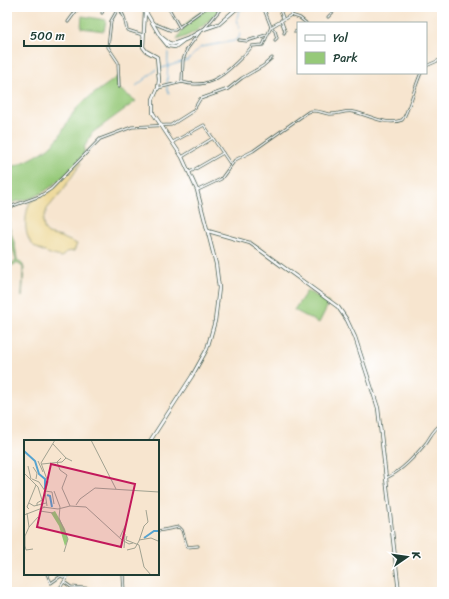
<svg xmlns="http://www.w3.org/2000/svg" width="449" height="599" font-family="Sriracha,sans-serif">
<rect width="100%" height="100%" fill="#fff"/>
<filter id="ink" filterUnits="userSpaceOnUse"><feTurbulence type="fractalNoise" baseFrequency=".025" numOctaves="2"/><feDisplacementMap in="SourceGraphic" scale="8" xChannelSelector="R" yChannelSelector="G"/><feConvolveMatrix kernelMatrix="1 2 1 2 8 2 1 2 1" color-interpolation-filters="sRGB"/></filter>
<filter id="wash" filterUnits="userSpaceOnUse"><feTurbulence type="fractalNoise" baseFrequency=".012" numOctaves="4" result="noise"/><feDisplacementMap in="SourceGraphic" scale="16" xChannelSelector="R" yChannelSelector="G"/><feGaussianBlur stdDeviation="0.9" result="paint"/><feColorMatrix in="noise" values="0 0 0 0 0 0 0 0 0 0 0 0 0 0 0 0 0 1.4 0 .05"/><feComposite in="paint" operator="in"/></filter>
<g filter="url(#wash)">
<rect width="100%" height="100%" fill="#f7e5cf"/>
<g fill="#96c979" stroke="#5a8356">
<path d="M218,8L219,10C206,25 196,33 177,40C185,21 198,10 218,8Z"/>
<path d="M82,16L106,20L104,31L81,28Z"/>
<path d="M118,76V88L136,101L92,133L84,148V155C69,171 54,188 34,197C25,201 16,200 7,205V169C25,162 47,153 59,137C66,126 71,113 81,104C92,94 106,86 118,76Z"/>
<path d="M10,212L9,226L15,245L17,259L23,265L24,269L22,297L23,267L17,263L11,266L7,264V263H12L16,261L7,226L8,213Z"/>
<path d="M307,291L329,303L319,323L294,310Z"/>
</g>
<path fill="#eeda9e" stroke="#868c69" d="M79,162L81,163L63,190L47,209L43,221L44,228L48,234L61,237L77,244L74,251L66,252L62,257C54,256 36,250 31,243C23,232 25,213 30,202L51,191Z"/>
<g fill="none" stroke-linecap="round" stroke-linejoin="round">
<g stroke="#56a3cf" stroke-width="1">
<path d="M168,52L167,89L169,93"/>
<path d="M159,69L188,60L201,47L234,41L239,38L240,33L237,18L239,11L242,9L256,7"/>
<path d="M136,86L156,70"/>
</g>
</g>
</g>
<g filter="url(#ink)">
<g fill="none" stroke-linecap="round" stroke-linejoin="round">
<defs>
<g id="minor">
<path d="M119,7L111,21L108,47L118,62L119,87"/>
<path d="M119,7L124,17L127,30L143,35"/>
<path d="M168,7L180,28"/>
<path d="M279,7L283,18"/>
<path d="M102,13L104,7"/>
<path d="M291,15L300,18L306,23"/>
<path d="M328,17L334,11L330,7"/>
<path d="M281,20L285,31L284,33"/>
<path d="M68,22L79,7"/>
<path d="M153,23L170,30H175L207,7"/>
<path d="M205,28L222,7"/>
<path d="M295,32L298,31"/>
<path d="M239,40L247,41L266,35"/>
<path d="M275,40L277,38L275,31L271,27L291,15L293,8"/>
<path d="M426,66L442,59"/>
<path d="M182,82C205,89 221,78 237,62C242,57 248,52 252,46L263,45L271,27L264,9L260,7"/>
<path d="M158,88L182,82L183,60L187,49L199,33"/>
<path d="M173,142L204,125L231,165"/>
<path d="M182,157L213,138"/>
<path d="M190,172L223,153"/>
<path d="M198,190L221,179L235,160L253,151L308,112C316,109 322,113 329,114C338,115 345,110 354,112C369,115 386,126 402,120C407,116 416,83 421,73"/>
<path d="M7,208L40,196L51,189L100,139L132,127L171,125L193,111L200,99L228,89L242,78L263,66L272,58"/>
<path d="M386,478C402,471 415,456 426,443C431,436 434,428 442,424"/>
<path d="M158,531L179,527L182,530L187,547L198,546"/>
<path d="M47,574L51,583L61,576L66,578"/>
<path d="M123,574L124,592"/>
<path d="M64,582L71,587L132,592"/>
<path d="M20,592H33"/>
<path d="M55,592L60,588L69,574"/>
</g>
<g id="tertiary">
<path d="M143,7L160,36L168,46L175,47L183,41"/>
<path d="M280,7L308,10L323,7"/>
<path d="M145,11L143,47L146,51L157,57L159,80L158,88L153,99V113L182,157L197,190L216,264L219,288L215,321L207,349L192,376L150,441"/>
<path d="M160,36L169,43L173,44L187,39L204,29L219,24L236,9L242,7"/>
<path d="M208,231L250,243L260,250L338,307L347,320L355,337L378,408L399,592"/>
</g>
</defs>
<use href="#minor" stroke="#3f564b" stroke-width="3"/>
<use href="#tertiary" stroke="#3f564b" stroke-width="4"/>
<use href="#minor" stroke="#fff" stroke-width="1.5"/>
<use href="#tertiary" stroke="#fff" stroke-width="2.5"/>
</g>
</g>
<g transform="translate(24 440)">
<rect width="135" height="135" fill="#f7e5cf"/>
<path d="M31,71L41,89L44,100L41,106L35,86L27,73Z" fill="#96c979"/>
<path fill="none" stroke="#56a3cf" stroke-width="2" d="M0,11L11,21L15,34L21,39V49M23,55L26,56L28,67M120,98L130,91H135"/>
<path fill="none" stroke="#a1a291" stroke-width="1" d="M67,0L92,49M29,4L42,18M37,18L33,22L36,30L43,35L38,48L46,66M14,21L19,32M18,24L38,22L42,18L48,21M4,26L7,39M9,27L13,33L12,39M0,33L14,47L18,60L13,63V66M8,39L15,42L21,51M21,51L28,52L30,64M30,51L36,67L35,78L44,99L40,112M5,63L10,66L22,63M52,65L56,59L71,48L135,52M23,66L21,52L24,42L17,23L31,0M19,67L34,69L46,66L62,67L98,100L105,104L109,103M5,69L3,67L12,45M16,71L29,73M3,73L5,87L1,96V106L2,110L9,109M0,75L21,67M5,87L14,77M103,96L102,100L115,105L120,127L127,135M96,97L102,84M115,100L127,98L134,101M100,108L101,94M103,110L111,108L115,101L120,86L124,82L122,70"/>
<path fill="#c2185b" fill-opacity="0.15" stroke="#c2185b" stroke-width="2" d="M27,24L111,44L97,107L13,87Z"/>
<rect width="135" height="135" fill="none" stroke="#1f3d34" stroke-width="2"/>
</g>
<rect width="449" height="599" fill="none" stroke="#fff" stroke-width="24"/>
<rect x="297" y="22" width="130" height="52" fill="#ffffff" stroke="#a5b1ae"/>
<rect x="305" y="35" width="20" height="6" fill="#ffffff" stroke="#a5b1ae"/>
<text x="333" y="42" font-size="12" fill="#1f3d34">Yol</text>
<rect x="305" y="52" width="20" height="12" fill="#96c979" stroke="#a5b1ae"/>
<text x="333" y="62" font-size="12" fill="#1f3d34">Park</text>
<g transform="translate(407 557) rotate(77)" stroke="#ffffff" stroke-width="3" paint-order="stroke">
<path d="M0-3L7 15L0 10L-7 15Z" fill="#1f3d34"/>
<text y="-6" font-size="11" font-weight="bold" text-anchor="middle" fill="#1f3d34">K</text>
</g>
<path d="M24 40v6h117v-6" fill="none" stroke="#1f3d34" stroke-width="2"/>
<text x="30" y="40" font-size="12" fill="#1f3d34" stroke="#ffffff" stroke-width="3" paint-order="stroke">500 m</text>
</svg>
